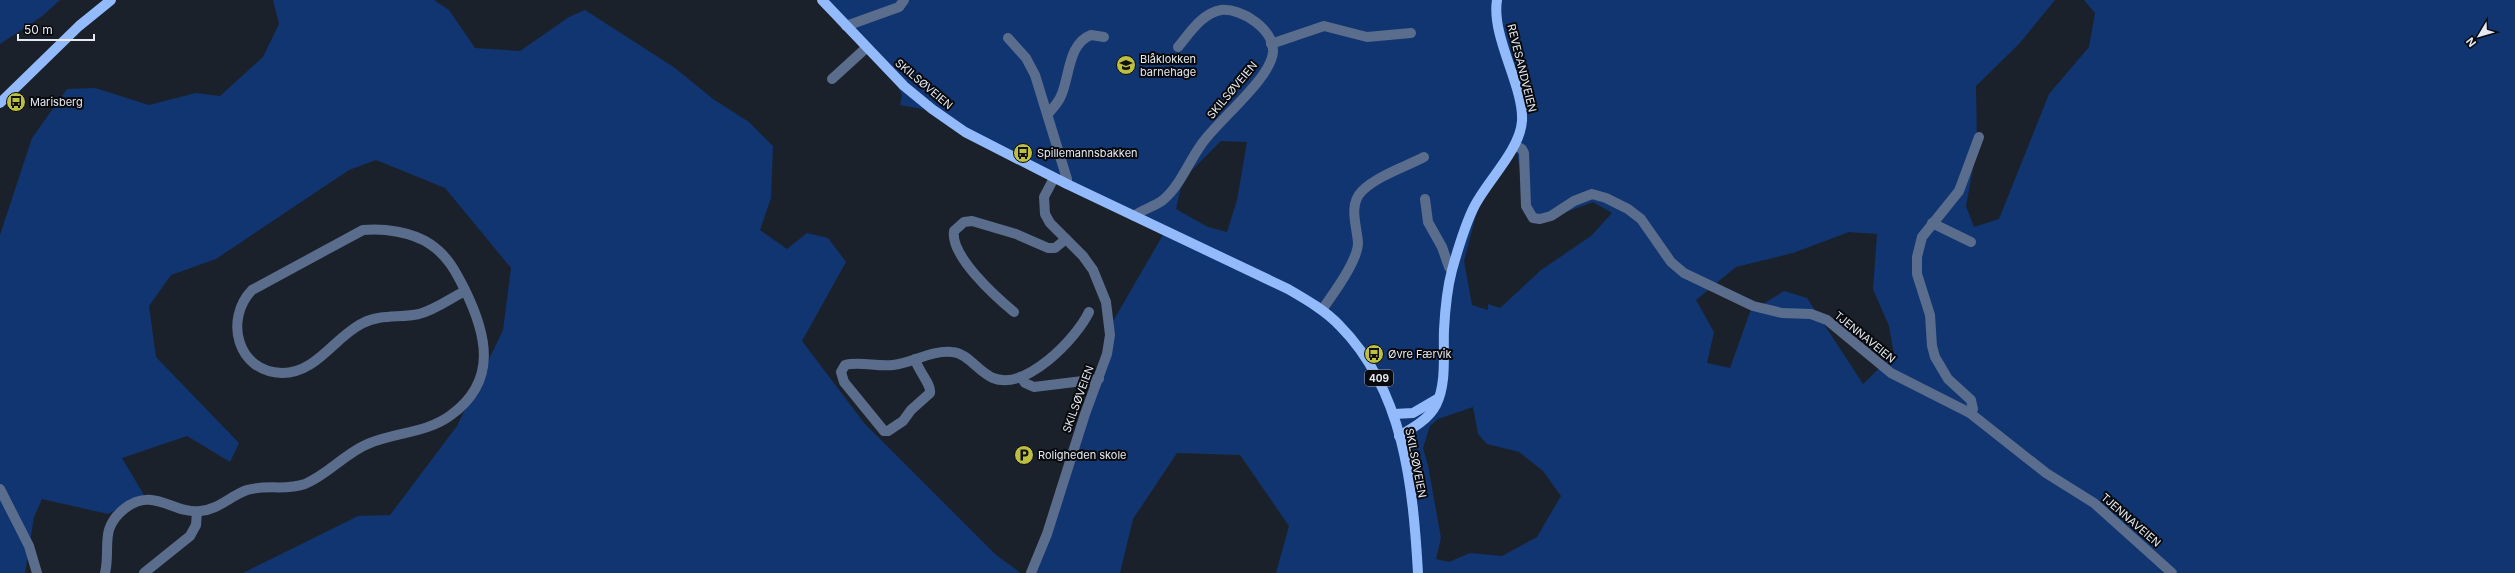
<svg xmlns="http://www.w3.org/2000/svg" width="2515" height="573" font-family="Inter,sans-serif">
<rect width="100%" height="100%" fill="#1b212a"/>
<g fill="#113570" fill-rule="evenodd">
<path d="M0,0H60L41,17L0,44Z"/>
<path d="M273,0H434L449,10L475,48L520,51L569,17L585,10L675,68L713,99L749,122L773,146L771,198L760,230L787,249L807,233L828,238L846,262L802,341L865,424L996,555L1021,573H243L358,516L390,515L457,426L503,330L511,268L445,188L376,160L349,170L216,259L171,275L149,306L156,357L239,443L230,462L187,436L122,458L144,495L108,514L42,499L34,517L25,573H0V235L32,138L67,89L95,88L149,105L196,93L220,96L263,57L279,24Z"/>
<path d="M825,0H2055L2019,44L1976,86L1977,147L1966,206L1974,227L1999,219L2049,94L2089,47L2095,13L2084,0H2515V573H1276L1289,526L1240,455L1177,453L1133,519L1120,573H1033L1112,323L1164,233L932,111L900,105L902,95L890,70ZM1221,141L1247,142L1237,200L1227,232L1208,227L1176,209L1183,179ZM1517,153L1526,210L1537,223L1593,202L1612,213L1591,236L1541,270L1500,308L1488,304V310L1472,305L1464,261L1479,204L1513,154ZM1849,232L1877,234L1873,289L1889,326L1894,354L1863,384L1807,298L1784,291L1750,312L1730,368L1707,363L1714,332L1696,300L1736,267L1793,253ZM1473,407L1478,434L1487,444L1519,452L1543,471L1561,496L1537,537L1502,556L1470,553L1449,562L1436,559L1441,538L1428,465L1423,448L1430,426L1438,419Z"/>
</g>
<g fill="none" stroke-linecap="round" stroke-linejoin="round">
<g stroke="#5a6d8d" stroke-width="10">
<path d="M846,26L899,7L904,0"/>
<path d="M1008,38L1026,58L1035,75L1067,179V184"/>
<path d="M1271,44L1324,26L1367,37L1411,33"/>
<path d="M832,79L866,48"/>
<path d="M1048,114C1052,109 1057,104 1060,98C1070,79 1067,44 1091,35L1104,37"/>
<path d="M1515,145L1522,149L1524,153L1526,206L1533,218L1540,219L1551,216L1574,201L1592,194L1606,198L1628,209L1641,219L1671,262L1684,273L1753,306L1782,313L1811,314L1827,320L1891,373L1970,413L2046,473L2094,503L2172,573"/>
<path d="M1425,199L1428,222L1442,247L1449,267L1452,269"/>
<path d="M1134,216C1143,209 1154,207 1163,200C1180,186 1188,163 1201,145C1216,122 1271,79 1273,52C1274,29 1242,8 1221,10C1202,13 1189,34 1178,47"/>
<path d="M1932,223L1971,242"/>
<path d="M1322,310C1332,295 1358,261 1358,243C1357,226 1348,205 1362,191C1377,176 1405,167 1424,157"/>
<path d="M1014,312C996,297 950,256 954,231L964,222L972,221L1016,234L1048,248H1055L1066,239"/>
<path d="M915,359C917,369 932,385 930,393L911,410L903,421L888,431H884L844,382L841,372L845,365C860,361 877,367 893,365C913,363 931,350 952,352C968,353 978,372 993,378C1026,391 1076,339 1089,312"/>
<path d="M1021,377L1025,383L1034,387L1099,379"/>
<path d="M1970,413L1973,409L1971,400L1948,379L1935,357L1932,346L1930,315L1917,274V257L1922,237L1959,191L1979,137"/>
<path d="M0,489L29,546L37,573"/>
<path d="M105,573C111,548 99,529 124,509C153,486 173,514 200,511C218,510 230,496 247,490C266,484 286,491 305,484C329,474 346,452 370,443C397,432 427,433 451,415C498,381 487,335 465,290C456,272 448,256 430,244C412,232 384,228 363,230L252,290C224,319 237,372 282,373C317,373 334,337 363,323C380,314 400,318 419,314C435,310 451,298 465,291"/>
<path d="M144,573L190,536L196,525L197,512"/>
<path d="M1031,573L1047,534L1085,414L1107,354L1110,335L1106,302L1093,270L1083,256L1050,223L1045,214L1044,197L1054,178"/>
</g>
<g stroke="#93bbfc" stroke-width="10">
<path d="M822,0L904,86L932,109L965,132L1067,184L1288,289C1307,300 1326,311 1340,326C1404,391 1413,486 1418,573"/>
<path d="M0,103L79,26L111,0"/>
<path d="M1394,414L1413,413L1437,399"/>
<path d="M1399,436C1413,428 1429,419 1436,405C1447,384 1443,353 1444,330C1445,310 1447,289 1452,270C1458,249 1464,227 1474,207C1487,181 1520,150 1522,121C1524,86 1491,37 1497,0"/>
</g>
</g>
<defs>
<symbol id="school-disc" viewBox="-11 -11 22 22"><circle r="9.5" fill="#bdbf43" stroke="#080a0e"/><path d="M0-5L7-2L0 1L-7-2ZM-4 1L0 2.5L4 1V4Q0 6-4 4Z" fill="#111"/></symbol>
<symbol id="bus-disc" viewBox="-11 -11 22 22"><circle r="9.5" fill="#bdbf43" stroke="#080a0e"/><path d="M-5-6H5V4H4V6H2V4H-2V6H-4V4H-5ZM-3.5-4V0h7V-4ZM-3.5 1.2v1.5H-2V1.2ZM2 1.2v1.5H3.5V1.2Z" fill="#111"/></symbol>
<symbol id="parking-disc" viewBox="-11 -11 22 22"><circle r="9.5" fill="#bdbf43" stroke="#080a0e"/><path d="M-3.5-5.5H1a3.5 3.5 0 0 1 0 7H-1V5.5H-3.5ZM-1-3.4V-.6H.8a1.4 1.4 0 0 0 0-2.8Z" fill="#111"/></symbol>
</defs>
<g fill-rule="evenodd">
<use href="#school-disc" x="1115" y="54" width="22" height="22"/>
<use href="#bus-disc" x="5" y="91" width="22" height="22"/>
<use href="#bus-disc" x="1012" y="142" width="22" height="22"/>
<use href="#bus-disc" x="1363" y="343" width="22" height="22"/>
<use href="#parking-disc" x="1013" y="444" width="22" height="22"/>
</g>
<g text-anchor="middle" dominant-baseline="central" stroke-width="4" stroke-linejoin="round" paint-order="stroke">
<rect fill="#080a0e" stroke="#a3a7ac" stroke-width="1" x="1365" y="370" width="28" height="16" rx="3"/>
<g font-size="10" font-weight="bold" fill="#e6eaf0">
<text x="1379" y="378">409</text>
</g>
<g font-size="11" fill="#e6eaf0" stroke="#080a0e" text-anchor="start">
<text x="1140" y="59">Blåklokken<tspan x="1140" dy="13">barnehage</tspan></text>
<text x="30" y="102">Marisberg</text>
<text x="1037" y="153">Spillemannsbakken</text>
<text x="1388" y="354">Øvre Færvik</text>
<text x="1038" y="455">Roligheden skole</text>
</g>
<g font-size="11" fill="#e6eaf0" stroke="#080a0e">
<text transform="translate(1522 68) rotate(76)">REVESANDVEIEN</text>
<text transform="translate(924 84) rotate(40)">SKILSØVEIEN</text>
<text transform="translate(1232 90) rotate(-50)">SKILSØVEIEN</text>
<text transform="translate(1865 337) rotate(39)">TJENNAVEIEN</text>
<text transform="translate(1078 399) rotate(-70)">SKILSØVEIEN</text>
<text transform="translate(1416 463) rotate(79)">SKILSØVEIEN</text>
<text transform="translate(2131 520) rotate(41)">TJENNAVEIEN</text>
</g>
</g>
<g transform="translate(2479 36) rotate(232)" stroke="#080a0e" stroke-width="3" paint-order="stroke">
<path d="M0-3L7 15L0 10L-7 15Z" fill="#e6eaf0"/>
<text y="-6" font-size="11" font-weight="bold" text-anchor="middle" fill="#e6eaf0">N</text>
</g>
<path d="M18 34v6h76v-6" fill="none" stroke="#e6eaf0" stroke-width="2"/>
<text x="24" y="34" font-size="12" fill="#e6eaf0" stroke="#080a0e" stroke-width="3" paint-order="stroke">50 m</text>
</svg>
